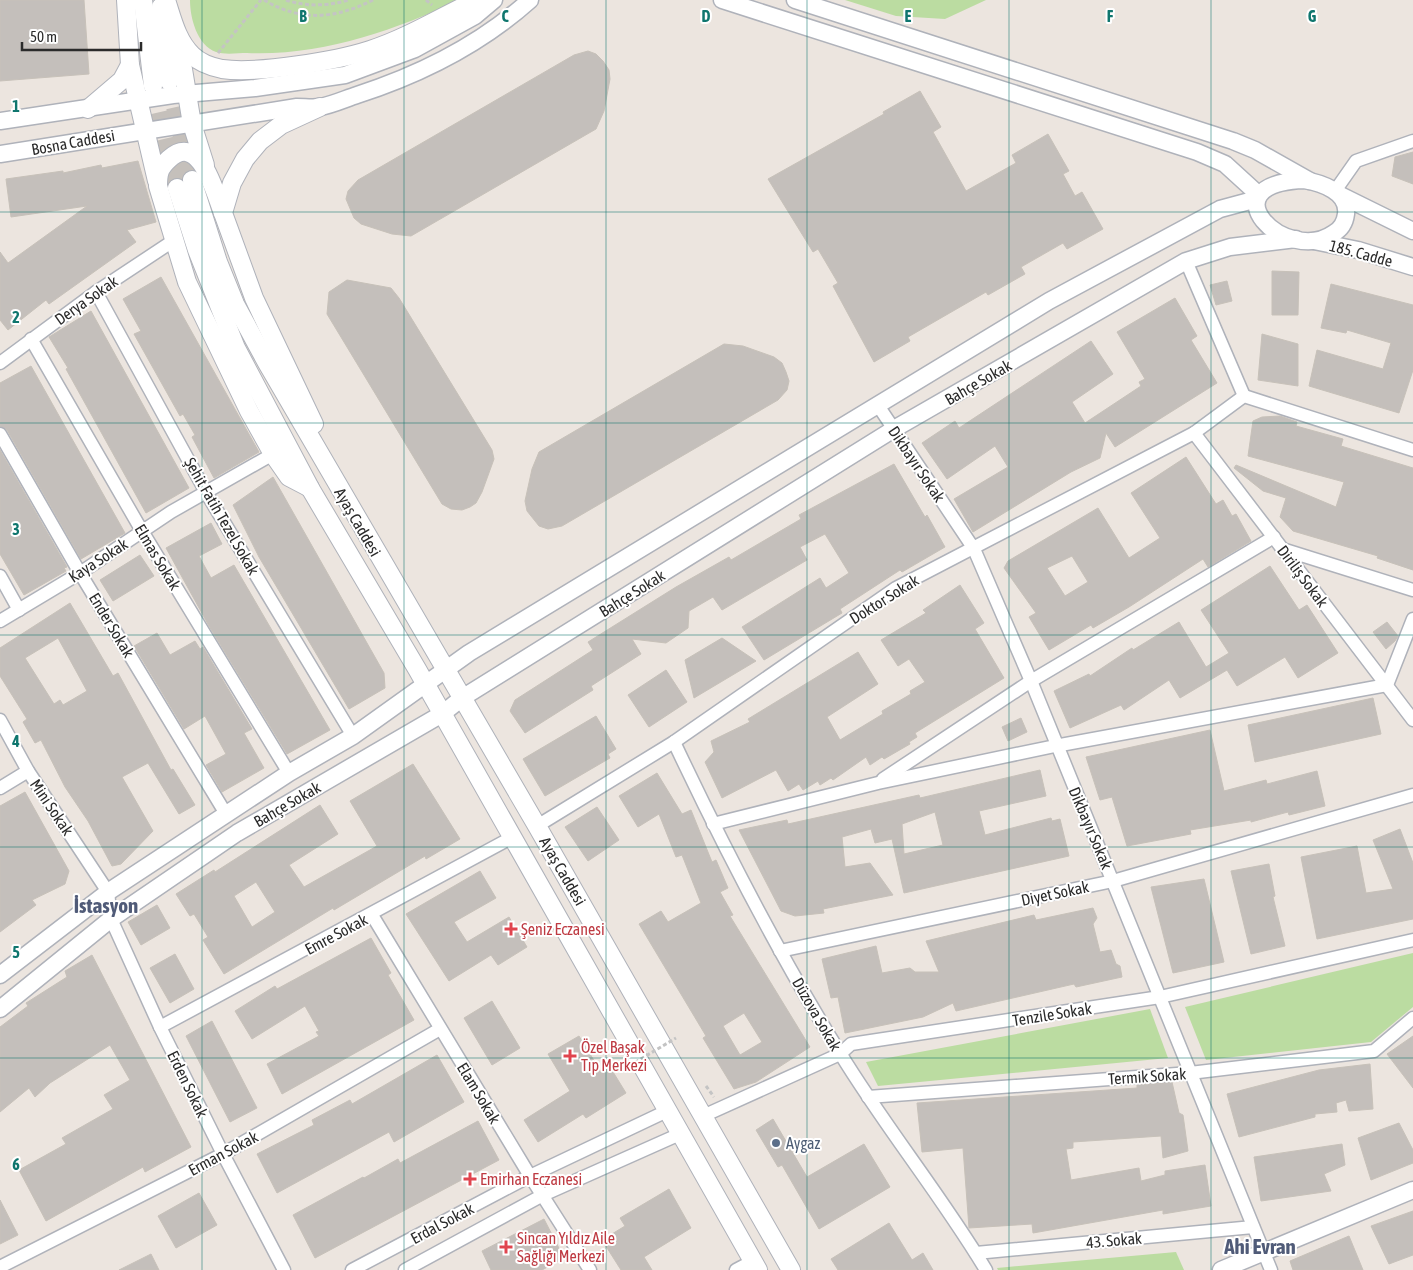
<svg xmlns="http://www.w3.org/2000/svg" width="1413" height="1270" font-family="'Asap Condensed',sans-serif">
<rect width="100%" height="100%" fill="#ece5df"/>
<g fill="#bbdca1">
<path d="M190,0H460C392,31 323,56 247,53C238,53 225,55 216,52C197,45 190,18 190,0Z"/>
<path d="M845,0H986L945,19L896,16Z"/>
<path d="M1413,953V1007L1371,1042L1206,1060L1185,1007Z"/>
<path d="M1150,1009L1168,1058L878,1086L866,1062Z"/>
<path d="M1176,1252L1184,1270H998L997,1268Z"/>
</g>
<g fill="#c4bfbb" stroke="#c7c1b9" fill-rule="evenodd">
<path d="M0,0H84L89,74L0,81Z"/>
<path d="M588,51L596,54L603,61L609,70L610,79L604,111L596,129L411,236L392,234L361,224L354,218L346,199L348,191L358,180L574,55Z"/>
<path d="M920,91L941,127L933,132L966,191L1016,163L1012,155L1048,134L1069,171L1063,174L1075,196L1082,192L1103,229L1067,249L1063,243L1021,267L1025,274L988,295L986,292L908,337L910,341L874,362L833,286L838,283L818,249L813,252L768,179L884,114L883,112Z"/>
<path d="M1413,152V184L1392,176L1395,157Z"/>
<path d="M138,161L156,222L127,230L136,242L49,304L46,300L8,330L0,320V252L8,263L87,206L11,217L6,179L63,171V173L101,165L102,168Z"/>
<path d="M1272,271L1299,272L1298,315H1272Z"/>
<path d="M161,277L259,452L214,478L192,437L195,435L183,414L180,416L134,334L141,331L123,299Z"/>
<path d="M347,280L391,288L399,298L492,450L494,459L482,492L476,503L470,507L462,510L451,509L442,504L327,314L329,292Z"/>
<path d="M1227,281L1232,301L1216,305L1210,285Z"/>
<path d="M1331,284L1413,305V370L1399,413L1309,386L1317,350L1383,369L1391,343L1347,330L1346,333L1321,328Z"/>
<path d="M1175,298L1197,336L1191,340L1217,383L1115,447L1106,433L1100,458L1071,472L973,532L954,499L1008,467L995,446L947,479L922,443L955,421L959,428L1091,341L1113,374L1072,402L1085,423L1141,386L1139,382L1145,379L1117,332Z"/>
<path d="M91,311L189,488L146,513L66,369L68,368L49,337Z"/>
<path d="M1262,334L1298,344V386L1258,380Z"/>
<path d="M724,344L743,346L774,357L782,363L786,372L789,381L787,390L778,400L562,526L548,529L539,526L527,511L525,501L532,469L539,452Z"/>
<path d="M31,366L125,533L81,559L7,430L0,426V383Z"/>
<path d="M1280,416L1297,422L1296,426L1343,439L1341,446L1413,468V570L1377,558L1378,556L1293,531L1280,517L1286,498L1263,491L1234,468L1236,465L1336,507L1344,482L1248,456L1253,421L1262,417Z"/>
<path d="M0,450L67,567L64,568L66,571L24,595L0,554Z"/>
<path d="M1186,457L1216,504L1223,500L1232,516L1236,514L1251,541L1208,567L1203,559L1129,607L1093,628L1091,625L1049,650L1029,617L1036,613L1004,568L1008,561L1098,508L1129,558L1160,538L1131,493ZM1072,556L1088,582L1065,596L1047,568Z"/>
<path d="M894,464L915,500L925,517L927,515L945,547L902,572L900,570L840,609L842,613L764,660L742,627L820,578L826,588L849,573L825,534L800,547L807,560L722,610L713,597L689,611L688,628L666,643L632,639L641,654L591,686L593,690L525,733L510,711L515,700L593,650L588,642L676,587L729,557L731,560L801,519L799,515Z"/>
<path d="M273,477L384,673L385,688L349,709L259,557L233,505Z"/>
<path d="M211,523L222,544L199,556L211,578L234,565L330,730L287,754L209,626L166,548Z"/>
<path d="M140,555L154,576L113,601L100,580Z"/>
<path d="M1270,566L1299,610L1307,605L1338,653L1298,678L1285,657L1237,686L1227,670L1180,698L1169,680L1124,710L1121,705L1070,728L1054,691L1089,674L1090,676L1132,648L1133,650L1179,622L1206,667L1229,653L1201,610Z"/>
<path d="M960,585L984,623L975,629L1004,678L915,733L917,737L909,742L910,744L884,759L882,757L870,765L866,757L833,780L831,778L820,785L818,781L803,790L799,784L788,791L776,770L722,798L705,762L714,752L711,741L750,722L748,719L858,652L878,684L827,717L840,740L883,714L882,711L911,694L910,691L925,682L909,659L898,666L881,640L926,613L923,610Z"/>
<path d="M70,603L113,676L118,673L171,770L173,769L195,805L179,814L148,763L122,777L153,831L121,864L112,866L88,821L65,787L41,740L35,743L23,722L27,719L0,676V648ZM58,638L87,691L63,705L60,700L54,704L25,658Z"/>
<path d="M1387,622L1398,636L1395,641L1386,649L1373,632Z"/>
<path d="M157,633L170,655L195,641L200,649L203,647L252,729L244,733L264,768L222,792L206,765L226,754L205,716L184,729L134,646Z"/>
<path d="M722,638L756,661L694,698L685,660Z"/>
<path d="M666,670L687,702L649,727L628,695Z"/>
<path d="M1373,698L1381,734L1255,762L1248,725Z"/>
<path d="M596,716L616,749L608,754L610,758L545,796L523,759Z"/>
<path d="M1021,718L1027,732L1008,741L1002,727Z"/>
<path d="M1210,730L1224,791L1266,780L1267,784L1317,771L1325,806L1289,815L1288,812L1251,822V820L1190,830L1191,834L1127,846L1112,797L1100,800L1086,757Z"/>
<path d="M413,764L460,839L426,859L425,856L334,910L333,908L224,974L203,940L208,937L194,914L190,916L176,894L214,870L215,872L320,805L338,834L289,865L304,887L377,846L350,801ZM256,882L275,912L252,927L234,896Z"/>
<path d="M1040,770L1046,796L979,811L985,835L1051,818L1052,821L1060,819L1069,856L904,893L892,839L875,843L871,829L842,837L845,867L870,863L893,895L823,909L824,913L795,916L781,911L739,830L787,820L788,824L919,795L920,798ZM935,812L943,845L904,854L902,824Z"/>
<path d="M657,773L682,814L691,810L712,862L716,860L728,888L720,892L733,915L730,916L810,1047L756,1082L734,1089L703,1038L706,1036L639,924L661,911L668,922L701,903L682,855L676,857L659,814L638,827L619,796ZM744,1013L762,1042L740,1055L723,1026Z"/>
<path d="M25,792L69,871L65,884L32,900L36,905L0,932V806Z"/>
<path d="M597,807L619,840L588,861L565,827Z"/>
<path d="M1400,829L1413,863V919L1317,939L1301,857L1357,846L1366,893L1393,889L1373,840Z"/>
<path d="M1269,864L1275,896L1273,897L1285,946L1251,954L1231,871Z"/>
<path d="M480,871L496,898L454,922L467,942L509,917L527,947L498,965L491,955L449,981L406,914Z"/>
<path d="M1204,879L1224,962L1173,973L1151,887Z"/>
<path d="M157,905L170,928L141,945L128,922Z"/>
<path d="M1093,908L1097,918L1093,924L1100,952L1111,950L1116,964L1120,966L1122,977L1076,987L1074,984L956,1011L953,1003L923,1017L845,1033L838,997L831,998L822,959L876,946L882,973L910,968L915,972H939L926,941L1034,915L1036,920Z"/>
<path d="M371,938L391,973L388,975L414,1020L282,1094L267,1064L319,1036L316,1032L319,1031L305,1006L252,1039L235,1011L275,986L277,989Z"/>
<path d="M175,954L194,989L170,1003L150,968Z"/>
<path d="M92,955L191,1147L145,1172L143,1167L46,1221L19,1170L66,1144L62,1138L113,1109L104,1095L130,1080L110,1045L50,1083L35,1097L29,1088L0,1112V1027L28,1006L26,1003L67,977L65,971Z"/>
<path d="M492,1001L520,1048L492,1065L464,1018Z"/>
<path d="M212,1021L257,1108L230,1122L186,1036Z"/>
<path d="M579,1036L601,1072L610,1067L626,1093L586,1118L583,1114L538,1142L524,1120L570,1091L548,1054Z"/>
<path d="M1413,1036V1088L1387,1054Z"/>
<path d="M437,1055L464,1102L394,1142L389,1132L277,1193L257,1154L314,1125L312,1120L350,1100L352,1104Z"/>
<path d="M1370,1064L1373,1109L1349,1111L1346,1100L1336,1103L1337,1112L1315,1114V1117L1239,1137L1227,1094L1319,1070Z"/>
<path d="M1172,1082L1179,1113L1183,1115L1188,1151L1163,1158L1161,1136L1073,1142V1148L1066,1149L1071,1180L1139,1168L1141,1181L1165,1175V1171L1205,1165L1211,1206L1163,1214V1210L1033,1233L1032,1224L969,1228L963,1148L922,1152L917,1103L1137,1088V1085Z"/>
<path d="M773,1119L807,1177L864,1144L890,1187L819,1229L782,1165L778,1167L756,1130Z"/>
<path d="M478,1121L499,1160L315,1258L293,1215L363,1177L364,1178L398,1159L400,1163Z"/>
<path d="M1399,1123L1413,1150V1163L1371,1180L1358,1138Z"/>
<path d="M1342,1144L1345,1165L1324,1174L1331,1191L1261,1201L1254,1157Z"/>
<path d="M669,1189L691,1228L644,1257L652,1270H621L602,1240L625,1226L620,1218Z"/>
<path d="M199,1193L217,1225L176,1248L158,1216Z"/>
<path d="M0,1200L18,1235L0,1244Z"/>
<path d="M1413,1211V1255L1389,1264L1371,1226Z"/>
<path d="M544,1219L564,1258L542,1270H491L482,1251Z"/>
<path d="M889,1223L912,1260L923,1253L933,1270H838L831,1259Z"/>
<path d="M1349,1236L1363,1270H1293L1290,1261Z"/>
<path d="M151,1254L159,1270H119Z"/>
</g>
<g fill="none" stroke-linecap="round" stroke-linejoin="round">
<g stroke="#c5c0bb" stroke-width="18" stroke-dasharray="18 9" stroke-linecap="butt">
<path d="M169,81L192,180"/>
<path d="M153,86L177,188"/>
</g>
<defs>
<g id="minor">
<path d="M1335,191L1356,161L1413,141"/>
<path d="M1186,261L1244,396"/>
<path d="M96,292L207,494L353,736"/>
<path d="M31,339L142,531L289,773"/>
<path d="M0,363L96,292L173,241"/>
<path d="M877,404L974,549L1031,681L1271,1270"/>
<path d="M1194,433L1413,720"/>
<path d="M0,434L80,573L226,814"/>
<path d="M1282,549L1413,590"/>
<path d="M0,576L19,610"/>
<path d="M0,621L80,573L171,512L273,454"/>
<path d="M0,720L28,771L108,892L111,919L160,1027L223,1154L284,1270"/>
<path d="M674,742C724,848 778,953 840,1053C885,1127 941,1195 986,1270"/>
<path d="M883,779L1031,681L1274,537"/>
<path d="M0,788L28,771"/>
<path d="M713,824L878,783L1055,746L1387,685L1413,619"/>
<path d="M537,826L674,742L896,588L1194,433L1244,396L1413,450"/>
<path d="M372,915L530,1176L590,1270"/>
<path d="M780,951L1113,881L1413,795"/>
<path d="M160,1027L511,838"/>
<path d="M868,1097L1190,1073L1374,1051L1413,1018"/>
<path d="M703,1116L840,1054L851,1044L1160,997L1413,940"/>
<path d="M976,1253L1253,1227"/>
<path d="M0,1267L223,1154L440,1029"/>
<path d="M352,1270L530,1176L667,1111"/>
<path d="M405,1270L543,1195L680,1134"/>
<path d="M736,1270L753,1261"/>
</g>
<g id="tertiary">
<path d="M722,0L1197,152L1225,164L1259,195"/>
<path d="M795,0L1233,141L1255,150L1310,181"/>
<path d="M0,121L173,95L255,88L345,75L415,49L475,16L494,0"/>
<path d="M0,154L297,107C305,107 313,108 320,107C332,105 345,99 357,95C419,75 481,44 530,0"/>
<path d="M1304,180C1322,183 1349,192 1346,214C1345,222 1341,229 1334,233C1286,267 1204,184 1304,180Z"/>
<path d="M1340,195L1413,231"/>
<path d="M1314,241L1358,250L1413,267"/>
<path d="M0,975L108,892L289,773L353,736L469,653L1049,301L1220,209L1257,199"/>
<path d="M0,1009L111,919L237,833L442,714L462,698L894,429L1186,261L1230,247L1296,239"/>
<path d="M1221,1270L1413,1190"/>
</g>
<g id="secondary">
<path d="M126,0L130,65L157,181"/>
<path d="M143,0L153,86"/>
<path d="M166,0C172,18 177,41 192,55C199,62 212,67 222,69C257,74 336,61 370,50C407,38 441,17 477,0"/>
<path d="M161,7L169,81"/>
<path d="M178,39L192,124L205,165"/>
<path d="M88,109L122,80L130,65"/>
<path d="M192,180L218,262L235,304L267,363L537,826L791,1270"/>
<path d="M177,188L197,250L236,348L310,488L417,669L758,1270"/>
<path d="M223,213C215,193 200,131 169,159C159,168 158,174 158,186L187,282L249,411L273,454L289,477L310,488"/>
<path d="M314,424L254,298L223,213L232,183L245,159L260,141L281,125L320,107"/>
</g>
</defs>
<use href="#minor" stroke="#afb2ba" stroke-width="15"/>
<use href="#tertiary" stroke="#afb2ba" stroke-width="19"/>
<use href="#secondary" stroke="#afb2ba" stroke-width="20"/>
<g stroke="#c4c4c4" stroke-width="3" stroke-dasharray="4 2.5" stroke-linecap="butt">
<path d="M264,0C301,22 335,19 373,0"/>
<path d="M286,0C306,7 328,6 349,0"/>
<path d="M426,0L432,5"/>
<path d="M218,53L261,0"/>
<path d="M706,1086L714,1097"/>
</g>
<use href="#minor" stroke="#fff" stroke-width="12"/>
<use href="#tertiary" stroke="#fff" stroke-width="16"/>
<use href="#secondary" stroke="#fff" stroke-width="18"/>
<path stroke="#c4c4c4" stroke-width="3" stroke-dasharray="4 2.5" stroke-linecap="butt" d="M624,1069L676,1038"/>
</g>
<path fill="none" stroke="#0f766e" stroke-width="1" stroke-opacity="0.55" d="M202,0V1270M404,0V1270M606,0V1270M807,0V1270M1009,0V1270M1211,0V1270M0,212H1413M0,423H1413M0,635H1413M0,847H1413M0,1058H1413"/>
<g fill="#e0444e" stroke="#fff" stroke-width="2">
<path d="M508.5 921.5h5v5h5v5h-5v5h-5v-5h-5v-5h5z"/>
<path d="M567.5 1048.5h5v5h5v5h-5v5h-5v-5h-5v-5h5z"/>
<path d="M467.5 1171.5h5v5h5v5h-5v5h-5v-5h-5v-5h5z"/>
<path d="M503.5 1239.5h5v5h5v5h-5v5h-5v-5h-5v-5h5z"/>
</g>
<circle fill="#5c6f8a" stroke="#fff" stroke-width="2" cx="776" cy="1143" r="5"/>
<g text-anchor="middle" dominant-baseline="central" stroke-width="4" stroke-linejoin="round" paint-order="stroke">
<g font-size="16" fill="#2b2b2b" stroke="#fff">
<text transform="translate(73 142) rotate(-10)">Bosna Caddesi</text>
<text transform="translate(1361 253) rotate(15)">185. Cadde</text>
<text transform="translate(86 300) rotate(-35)">Derya Sokak</text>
<text transform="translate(978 382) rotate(-30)">Bahçe Sokak</text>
<text transform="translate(917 464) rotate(56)">Dikbayır Sokak</text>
<text transform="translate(222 516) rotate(60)">Şehit Fatih Tezel Sokak</text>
<text transform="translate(358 522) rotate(60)">Ayaş Caddesi</text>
<text transform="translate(158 557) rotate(59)">Elmas Sokak</text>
<text transform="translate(98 560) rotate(-33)">Kaya Sokak</text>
<text transform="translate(1303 576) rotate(53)">Diriliş Sokak</text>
<text transform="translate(632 593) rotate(-32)">Bahçe Sokak</text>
<text transform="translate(884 599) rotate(-32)">Doktor Sokak</text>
<text transform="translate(112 625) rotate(59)">Ender Sokak</text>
<text transform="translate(287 804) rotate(-30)">Bahçe Sokak</text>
<text transform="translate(52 807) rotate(56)">Mini Sokak</text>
<text transform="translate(1091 828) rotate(67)">Dikbayır Sokak</text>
<text transform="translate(563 871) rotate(60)">Ayaş Caddesi</text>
<text transform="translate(1055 893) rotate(-12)">Diyet Sokak</text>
<text transform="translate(336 934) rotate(-28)">Emre Sokak</text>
<text transform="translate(817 1014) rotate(60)">Düzova Sokak</text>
<text transform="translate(1052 1014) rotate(-9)">Tenzile Sokak</text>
<text transform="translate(1147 1076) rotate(-4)">Termik Sokak</text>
<text transform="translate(188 1084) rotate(64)">Erden Sokak</text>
<text transform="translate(479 1093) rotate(59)">Elam Sokak</text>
<text transform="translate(223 1153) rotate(-28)">Erman Sokak</text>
<text transform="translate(442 1223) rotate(-28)">Erdal Sokak</text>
<text transform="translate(1114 1240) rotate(-5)">43. Sokak</text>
</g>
<g font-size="16" fill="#be3a42" stroke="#fff" text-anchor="start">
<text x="521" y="929">Şeniz Eczanesi</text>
<text x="581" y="1047">Özel Başak<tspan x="581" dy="18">Tıp Merkezi</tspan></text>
<text x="480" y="1179">Emirhan Eczanesi</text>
<text x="517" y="1238">Sincan Yıldız Aile<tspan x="517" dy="18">Sağlığı Merkezi</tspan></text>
</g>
<g font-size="16" fill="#4e5e75" stroke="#fff" text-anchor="start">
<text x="786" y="1143">Aygaz</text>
</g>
<g font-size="21" font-weight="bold" fill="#505b78" stroke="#fff">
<text x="106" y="905">İstasyon</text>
<text x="1260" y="1246">Ahi Evran</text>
</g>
</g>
<g font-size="16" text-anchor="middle" font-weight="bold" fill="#0f766e" stroke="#fff" stroke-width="4" stroke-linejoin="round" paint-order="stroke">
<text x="303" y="22">B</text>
<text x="505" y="22">C</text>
<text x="706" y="22">D</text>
<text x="908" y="22">E</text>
<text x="1110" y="22">F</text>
<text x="1312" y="22">G</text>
<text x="16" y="112">1</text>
<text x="16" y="323">2</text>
<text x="16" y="535">3</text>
<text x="16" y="747">4</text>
<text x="16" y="958">5</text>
<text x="16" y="1170">6</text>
</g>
<path d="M22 42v8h119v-8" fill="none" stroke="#2b2b2b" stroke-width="2.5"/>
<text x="30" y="42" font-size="15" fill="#2b2b2b" stroke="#ffffff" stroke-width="4" paint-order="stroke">50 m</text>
</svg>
